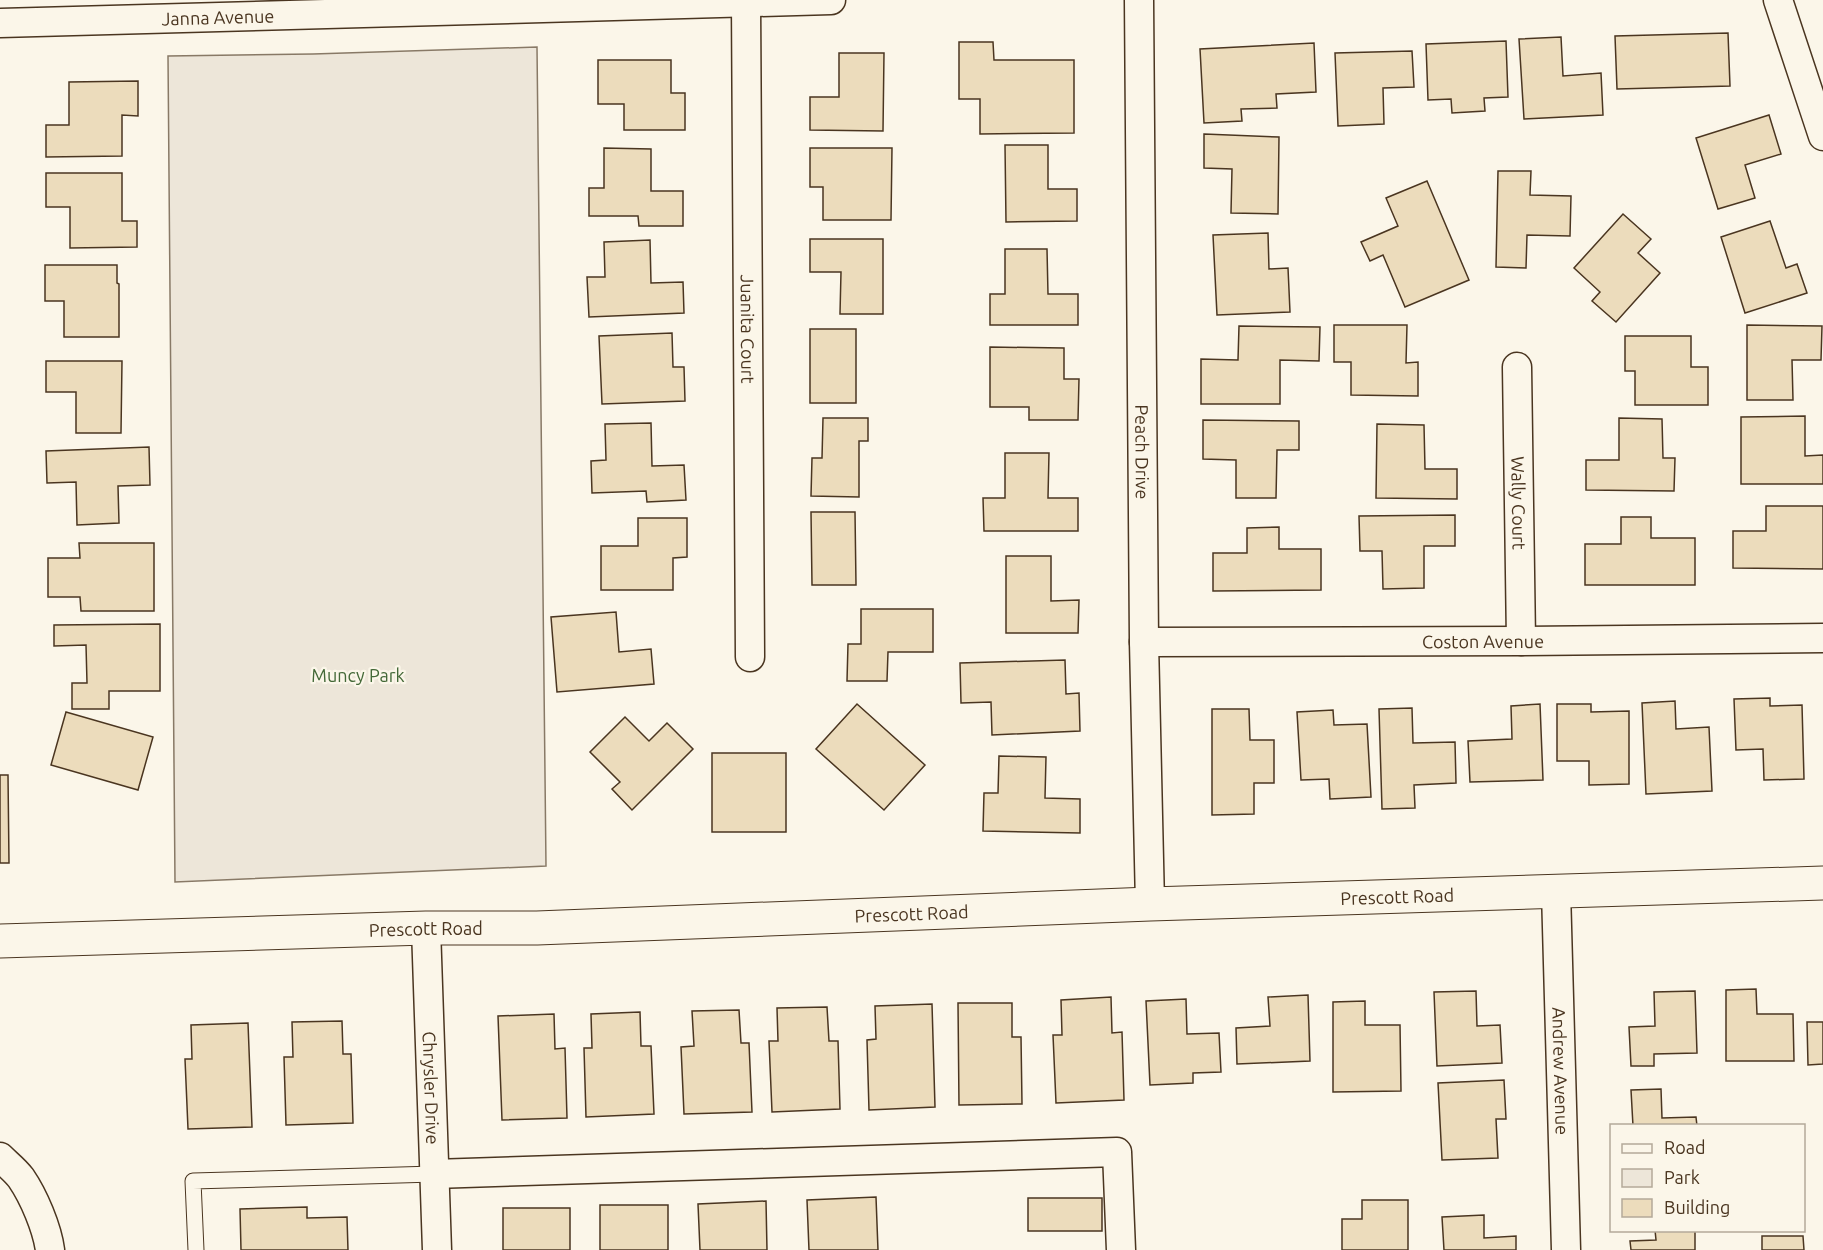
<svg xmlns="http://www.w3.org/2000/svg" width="1823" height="1250" font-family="Ubuntu,sans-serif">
<rect width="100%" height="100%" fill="#fbf6e9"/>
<path fill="#ede6d9" stroke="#887966" stroke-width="1.5" d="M537,47L546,866L175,882L168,56L313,54Z"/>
<g fill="#ecdcbc" stroke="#4a3520" stroke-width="1.5">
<path d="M1728,33L1730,86L1617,89L1615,36Z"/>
<path d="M1561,37L1563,76L1601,73L1603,115L1524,119L1519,39Z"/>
<path d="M1506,41L1508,97L1484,98L1485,111L1452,113L1451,99L1428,100L1426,44Z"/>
<path d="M959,42H993L994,60H1074V133L980,134V99H959Z"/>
<path d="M1314,43L1316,92L1276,94L1277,108L1241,109L1242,121L1204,123L1200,49Z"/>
<path d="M1412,51L1414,87L1383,88L1384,124L1338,126L1335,53Z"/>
<path d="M839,53H884L883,131L810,130V97H839Z"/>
<path d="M598,60H671V93H685V130H624V104H598Z"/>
<path d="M138,81V116L122,115V156L46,157V125H69V82Z"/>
<path d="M1769,115L1781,154L1745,165L1755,198L1718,209L1696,138Z"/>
<path d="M1204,134L1279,137L1278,214L1231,213L1232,169L1204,168Z"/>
<path d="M1005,145H1048V189H1077V221L1006,222Z"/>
<path d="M604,148L651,149V191H683V226H639L638,216H589V188H604Z"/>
<path d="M810,148H892L891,220H823V187H810Z"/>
<path d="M1498,171H1531L1530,195L1571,196L1570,236L1527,235L1526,268L1496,267Z"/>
<path d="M46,173H122V221H137V247L70,248V207H46Z"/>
<path d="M1427,181L1469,280L1405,307L1383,255L1370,261L1361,242L1398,226L1386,198Z"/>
<path d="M1623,214L1651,239L1638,253L1660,273L1616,322L1592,301L1600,292L1574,268Z"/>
<path d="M1770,221L1786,268L1797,264L1807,293L1745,313L1721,237Z"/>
<path d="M1268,233L1269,269L1288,268L1290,312L1217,315L1213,235Z"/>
<path d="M810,239H883V314H840L841,272H810Z"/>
<path d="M650,240L651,283L683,282L684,313L589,317L587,277H605L604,242Z"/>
<path d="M1005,249H1047L1048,294H1078V325H990V294H1005Z"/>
<path d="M45,265H117V283L119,284V337H64V301H45Z"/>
<path d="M1334,325H1407L1406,363L1418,362V396L1351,395V362H1334Z"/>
<path d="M1747,325L1822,326L1821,360H1792L1793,400H1747Z"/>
<path d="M1239,326L1320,327L1319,361L1280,360V404H1201V359L1238,360Z"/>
<rect x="810" y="329" width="46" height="74"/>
<path d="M672,333L673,367H684L685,401L602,404L599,336Z"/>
<path d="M1625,336H1691V367H1708V405H1635V371H1625Z"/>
<path d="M990,347L1064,348V379H1079L1078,420H1029V407H990Z"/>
<path d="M46,361H122L121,433H76V392H46Z"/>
<path d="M1805,416V456L1823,455V484H1741V417Z"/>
<path d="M823,418H868V441H859V497L811,496L812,458H822Z"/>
<path d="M1619,418L1662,419L1663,458H1675L1674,491L1586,490V460H1619Z"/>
<path d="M1203,420L1299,421V450H1277L1276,498H1236V460L1203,459Z"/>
<path d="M651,423L652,466L684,465L686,500L647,502L646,491L592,493L591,461L606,460L605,424Z"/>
<path d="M1377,424L1424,425L1425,469H1457V499L1376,498Z"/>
<path d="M149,447L150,485L118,486L119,523L77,525L76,482L47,483L46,451Z"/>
<path d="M1005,453H1049L1048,498H1078V531H984L983,498H1005Z"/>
<path d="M1766,506H1823V569L1733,568V531H1766Z"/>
<path d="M811,512H855L856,585H812Z"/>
<path d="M1455,515V546H1424V588L1383,589L1382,551H1360L1359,516Z"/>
<path d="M1621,517H1651V538H1695V585H1585V544H1621Z"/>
<path d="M638,518H687V557L673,558V590H601V546H638Z"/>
<path d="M1279,527V549H1321V590L1213,591V553H1247V528Z"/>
<path d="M79,543H154V611H81L80,597H48V558H80Z"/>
<path d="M1006,556H1051V601L1079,600L1078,633H1006Z"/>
<path d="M861,609H933V652H888L887,681H847L848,644H861Z"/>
<path d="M616,612L619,652L651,649L654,684L557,692L551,617Z"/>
<path d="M160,624V691H109V709H72V683H87L86,645L54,646V625Z"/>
<path d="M1065,660L1066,694L1079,693L1080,731L992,735L991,702L961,703L960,663Z"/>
<path d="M1770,698V706L1802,705L1804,779L1764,780L1763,749L1736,750L1734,699Z"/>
<path d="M1675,701L1676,729L1709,727L1712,791L1646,794L1642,703Z"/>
<path d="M857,704L925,765L884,810L816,749Z"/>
<path d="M1540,704L1543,780L1470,782L1468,741L1512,739L1511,706Z"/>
<path d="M1557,704H1591V712L1629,711V784L1589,785V761H1557Z"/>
<path d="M1412,708L1413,743L1455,742L1456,783L1414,785L1415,808L1382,809L1379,709Z"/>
<path d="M1212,709H1249L1250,740H1274V783H1254V814L1212,815Z"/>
<path d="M1333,710L1334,725L1367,724L1371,797L1330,799L1329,779L1301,780L1297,712Z"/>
<path d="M66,712L153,737L138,790L51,765Z"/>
<path d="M625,717L649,741L667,723L693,749L632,810L612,789L620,782L590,752Z"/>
<rect x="712" y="753" width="74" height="79"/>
<path d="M999,756L1046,757L1045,798L1080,799V833L983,831L984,793H998Z"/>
<path d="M0,775H8L9,863H0Z"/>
<path d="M1756,989L1757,1014H1793L1794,1061H1726V990Z"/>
<path d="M1476,991L1477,1026L1500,1025L1502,1063L1437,1066L1434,992Z"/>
<path d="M1695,991L1697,1053L1654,1054V1066H1631L1629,1027L1655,1026L1654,992Z"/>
<path d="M1308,995L1310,1061L1237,1064L1236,1028L1270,1026L1268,997Z"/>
<path d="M1111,997L1112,1033L1122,1032L1124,1100L1056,1103L1053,1035H1062L1061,1000Z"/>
<path d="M1186,999L1187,1034L1219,1033L1221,1072L1193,1073V1083L1150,1085L1146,1001Z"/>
<path d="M1365,1001V1025H1400L1401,1091L1333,1092V1002Z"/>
<path d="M958,1003H1012V1037H1021L1022,1104L959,1105Z"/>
<path d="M932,1004L935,1107L869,1110L867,1040L876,1039L875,1006Z"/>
<path d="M827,1007L829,1041H838L840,1109L772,1112L769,1041H778L777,1008Z"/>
<path d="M739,1010L741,1043H749L752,1112L684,1114L681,1047L694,1046L692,1011Z"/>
<path d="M640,1012L641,1046H651L654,1114L586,1117L584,1048H592L591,1014Z"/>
<path d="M554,1014L555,1049L565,1048L567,1118L502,1120L498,1016Z"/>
<path d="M342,1021L343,1054H351L353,1123L286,1125L284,1057H293L292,1022Z"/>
<path d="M1807,1022H1823V1064L1808,1065Z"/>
<path d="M248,1023L252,1127L188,1129L185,1059H192L191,1025Z"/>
<path d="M1504,1080L1506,1119H1496L1498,1158L1442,1160L1438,1083Z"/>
<path d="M1661,1089L1662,1118L1696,1117L1697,1126H1633L1631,1090Z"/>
<path d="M876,1197L878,1250H809L807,1200Z"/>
<rect x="1028" y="1198" width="74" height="33"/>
<path d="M1362,1200H1408V1250H1342V1219H1362Z"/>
<path d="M766,1201L767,1250H700L698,1204Z"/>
<rect x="600" y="1205" width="68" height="45"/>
<path d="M307,1207V1218L347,1217L348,1250H241L240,1209Z"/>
<rect x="503" y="1208" width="67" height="42"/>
<path d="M1484,1215V1238L1516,1236V1250H1444L1442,1217Z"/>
<path d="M1655,1230H1695V1250H1631L1630,1241L1656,1240Z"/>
<path d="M1762,1236H1803L1804,1250H1762Z"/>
</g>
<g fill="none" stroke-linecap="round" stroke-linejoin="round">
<defs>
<path id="service" d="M196,1250L193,1181L434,1174"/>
<g id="minor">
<path id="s1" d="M1139,0L1144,642L1150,904"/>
<path d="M1778,0L1823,136"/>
<path id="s2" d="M746,2L750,657"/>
<path id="s3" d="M0,23L831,0"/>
<path id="s4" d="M1517,367L1521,641"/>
<path id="s5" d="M1144,642L1521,641L1823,638"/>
<path id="s6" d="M1556,891L1566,1250"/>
<path id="s7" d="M426,928L437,1250"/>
<path d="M0,1157C7,1164 15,1170 21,1178C34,1197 47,1228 50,1250"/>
<path d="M434,1174L1117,1152L1121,1250"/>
</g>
<g id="secondary">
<path id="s8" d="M0,941L426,928H537L1150,904L1823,883"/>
</g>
</defs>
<use href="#service" stroke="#4a3520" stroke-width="17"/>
<use href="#minor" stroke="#4a3520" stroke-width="31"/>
<use href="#secondary" stroke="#4a3520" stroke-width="35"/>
<use href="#service" stroke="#fbf6e9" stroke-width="15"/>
<use href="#minor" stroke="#fbf6e9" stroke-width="28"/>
<use href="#secondary" stroke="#fbf6e9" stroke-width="33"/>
</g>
<g text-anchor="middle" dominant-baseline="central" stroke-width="4.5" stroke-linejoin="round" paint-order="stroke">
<g font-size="18" fill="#4a3520" stroke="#fbf6e9">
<text stroke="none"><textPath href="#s3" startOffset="218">Janna Avenue</textPath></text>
<text stroke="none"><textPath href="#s2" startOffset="327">Juanita Court</textPath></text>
<text stroke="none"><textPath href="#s1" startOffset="452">Peach Drive</textPath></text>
<text stroke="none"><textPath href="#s4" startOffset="136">Wally Court</textPath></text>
<text stroke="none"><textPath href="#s5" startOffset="339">Coston Avenue</textPath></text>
<text stroke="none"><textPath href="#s8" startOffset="1398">Prescott Road</textPath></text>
<text stroke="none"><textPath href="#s8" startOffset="912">Prescott Road</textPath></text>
<text stroke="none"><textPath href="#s8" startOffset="426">Prescott Road</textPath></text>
<text stroke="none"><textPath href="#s6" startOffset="180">Andrew Avenue</textPath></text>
<text stroke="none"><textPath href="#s7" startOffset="160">Chrysler Drive</textPath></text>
</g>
<g font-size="18" fill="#436837" stroke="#fbf6e9">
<text x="358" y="675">Muncy Park</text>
</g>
</g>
<rect x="1610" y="1124" width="195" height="108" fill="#fbf6e9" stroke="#b4a999" stroke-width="1.5"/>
<rect x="1622" y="1144" width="30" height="9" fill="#fbf6e9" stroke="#b4a999" stroke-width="1.5"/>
<text x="1664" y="1154" font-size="18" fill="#4a3520">Road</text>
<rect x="1622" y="1169" width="30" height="18" fill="#ede6d9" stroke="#b4a999" stroke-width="1.5"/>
<text x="1664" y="1184" font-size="18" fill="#4a3520">Park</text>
<rect x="1622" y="1199" width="30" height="18" fill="#ecdcbc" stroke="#b4a999" stroke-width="1.5"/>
<text x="1664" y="1214" font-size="18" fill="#4a3520">Building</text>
</svg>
